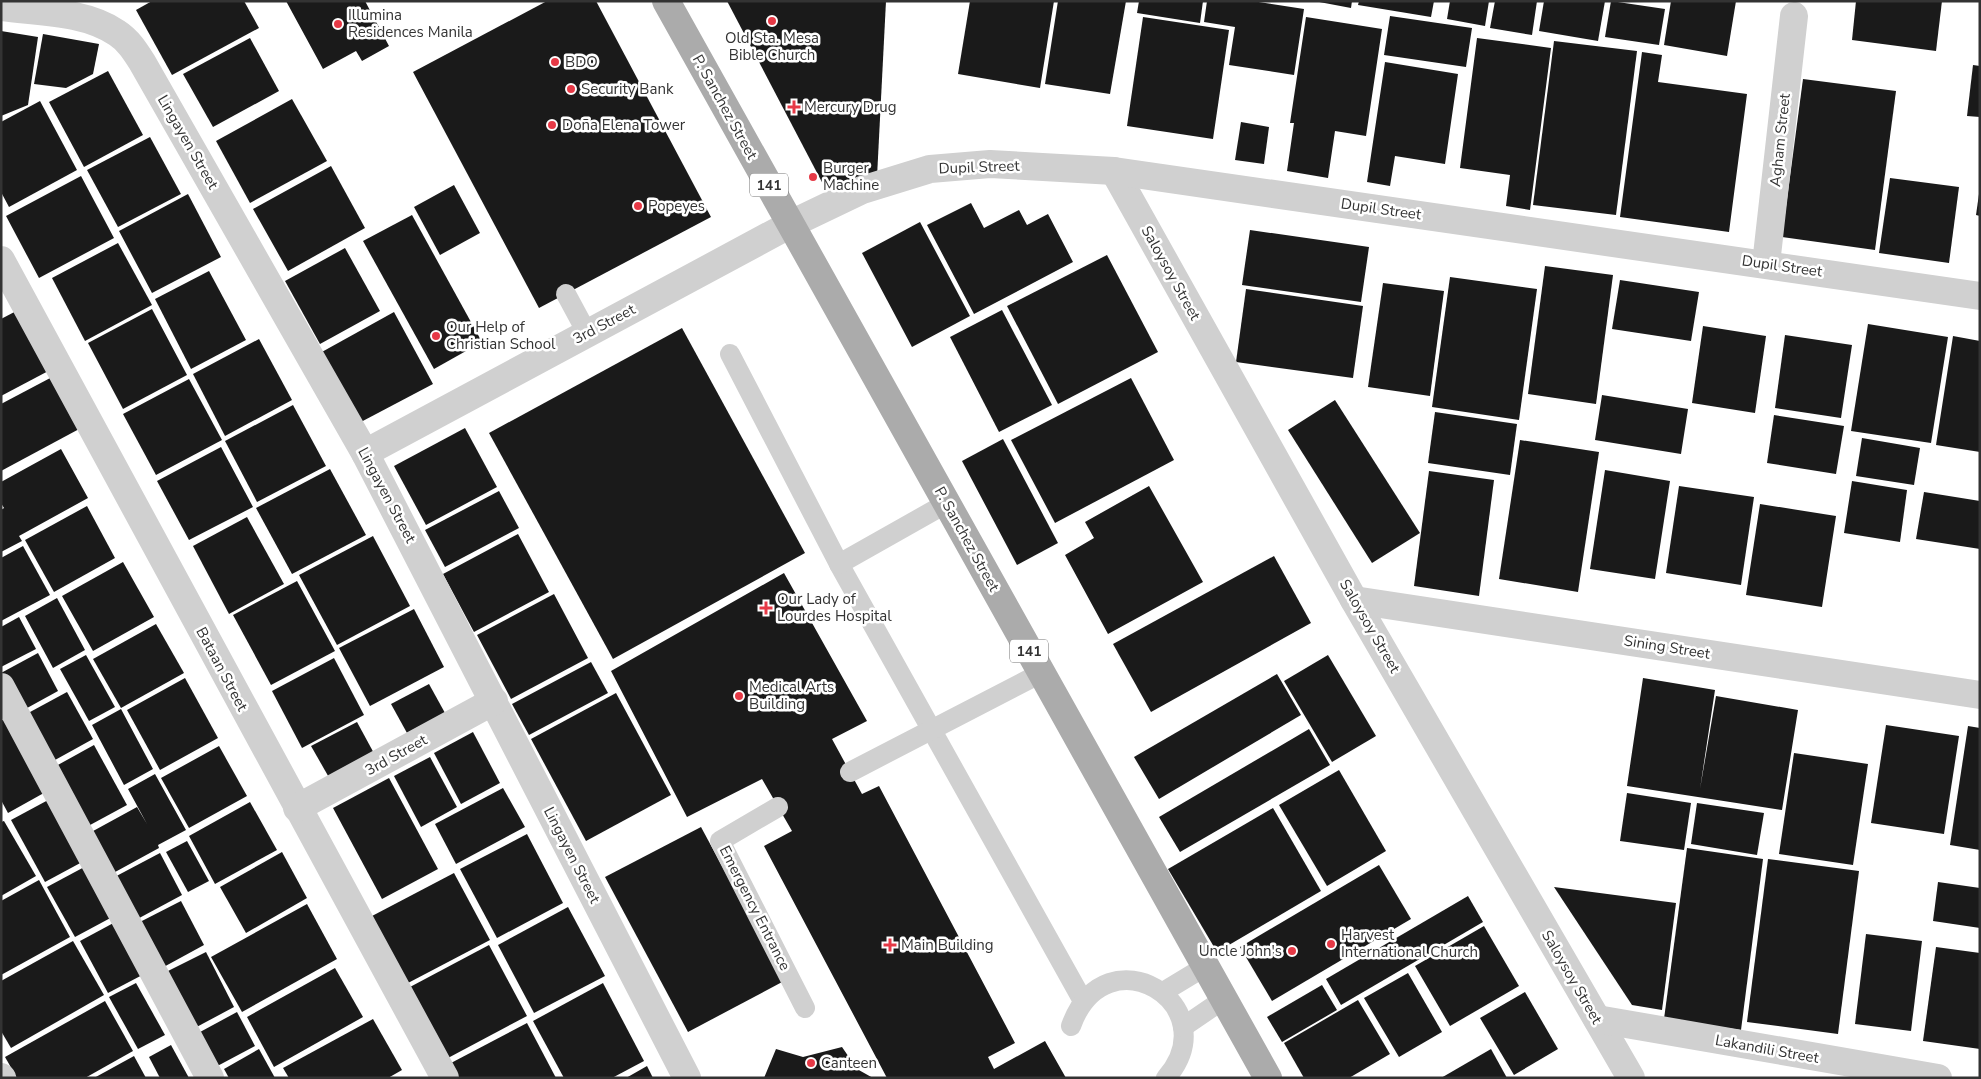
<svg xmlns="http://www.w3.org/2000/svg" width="1981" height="1079" font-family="'Nunito Sans',sans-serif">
<rect width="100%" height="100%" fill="#fff"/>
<g fill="#1a1a1a">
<path d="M152,1H244L259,28L172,75L136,10Z"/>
<path d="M286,1H365L389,46L362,61L356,51L323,69Z"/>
<path d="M547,1H596L711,217L539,308L413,72Z"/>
<path d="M727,1H886L877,177L825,188Z"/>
<path d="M970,1H1054L1040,88L958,74Z"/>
<path d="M1058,1H1126L1110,94L1045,84Z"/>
<path d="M1139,1H1203L1200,23L1137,13Z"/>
<path d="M1207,1H1252L1304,9L1294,75L1229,65L1235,27L1204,22Z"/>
<path d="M1314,1H1352L1351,8Z"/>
<path d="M1359,1H1434L1431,17L1358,5Z"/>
<path d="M1450,1H1489L1485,26L1447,19Z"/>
<path d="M1495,1H1537L1532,35L1490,28Z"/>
<path d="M1544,1H1605L1598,41L1539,31Z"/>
<path d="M1611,1L1665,9L1659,45L1605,37Z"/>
<path d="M1671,1H1736L1727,56L1664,45Z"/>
<path d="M1856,1H1942L1936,51L1852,40Z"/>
<path d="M1390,16L1472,28L1466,67L1384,55Z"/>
<path d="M1143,17L1229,30L1213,139L1127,126Z"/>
<path d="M1306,17L1382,29L1366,136L1335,131L1328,178L1287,171L1294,123H1290Z"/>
<path d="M1,31L38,37L28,105L1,116Z"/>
<path d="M43,34L99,44L93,74L66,88L34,84Z"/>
<path d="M250,38L279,91L213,127L183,74Z"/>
<path d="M1477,38L1551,48L1530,210L1506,206L1510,175L1460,168Z"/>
<path d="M1554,41L1637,51L1616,215L1533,205Z"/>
<path d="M1642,52L1662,55L1658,82L1747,94L1729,232L1620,217Z"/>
<path d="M1385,62L1458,74L1445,164L1395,156L1390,186L1367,182Z"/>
<path d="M1973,65L1980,66V117L1967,116Z"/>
<path d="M108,71L143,135L84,167L49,102Z"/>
<path d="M1803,79L1896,91L1875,250L1782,237Z"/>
<path d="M292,99L327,161L250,203L216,141Z"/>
<path d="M40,101L77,170L9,207L1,192V122Z"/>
<path d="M1241,122L1269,127L1264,164L1235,160Z"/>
<path d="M150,137L181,194L118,227L87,170Z"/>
<path d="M331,166L365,228L288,271L253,209Z"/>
<path d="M81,176L114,238L39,278L6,216Z"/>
<path d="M1890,178L1959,187L1949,263L1879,253Z"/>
<path d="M454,185L480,233L440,255L414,207Z"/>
<path d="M188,194L221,257L152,293L119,231Z"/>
<path d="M1979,194H1980V216L1976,215Z"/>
<path d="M971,203L984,228L1019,210L1027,225L1048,214L1073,262L974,314L927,225Z"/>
<path d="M412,215L482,342L434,369L363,241Z"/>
<path d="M920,222L970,316L912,347L862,253Z"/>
<path d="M1250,230L1369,247L1361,302L1242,285Z"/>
<path d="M118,243L152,305L85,341L52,278Z"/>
<path d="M345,248L380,311L320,344L285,281Z"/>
<path d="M1107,255L1158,352L1058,404L1007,306Z"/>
<path d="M1545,266L1613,275L1596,404L1528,394Z"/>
<path d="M209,271L246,340L191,369L155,299Z"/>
<path d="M1450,277L1537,289L1519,420L1432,407Z"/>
<path d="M1620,280L1699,292L1691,341L1612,329Z"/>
<path d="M1383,283L1444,291L1430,396L1368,387Z"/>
<path d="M1246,289L1363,306L1353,378L1236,362Z"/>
<path d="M22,308L54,368L1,396V319Z"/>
<path d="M152,309L187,375L123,409L88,343Z"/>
<path d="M1002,310L1052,405L999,432L950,337Z"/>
<path d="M394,312L433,384L359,423L320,353Z"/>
<path d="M1868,324L1948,337L1931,443L1851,431Z"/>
<path d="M1703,326L1766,336L1755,413L1692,403Z"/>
<path d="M682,328L805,553L613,659L489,433Z"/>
<path d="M1785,335L1852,345L1841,418L1775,408Z"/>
<path d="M1953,336L1980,341V452L1936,445Z"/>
<path d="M259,339L292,400L225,436L193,374Z"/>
<path d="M54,376L81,428L1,471V404Z"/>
<path d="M1131,378L1174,460L1055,523L1011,440Z"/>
<path d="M189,379L222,440L156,475L123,414Z"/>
<path d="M1602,395L1688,409L1681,454L1595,440Z"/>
<path d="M1335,400L1420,533L1372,563L1288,430Z"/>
<path d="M293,405L326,466L257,502L225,441Z"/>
<path d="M1435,412L1517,424L1510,475L1428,463Z"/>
<path d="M1774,415L1844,426L1836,474L1767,463Z"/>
<path d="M465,428L497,487L426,525L394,466Z"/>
<path d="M1862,438L1920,448L1914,485L1856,476Z"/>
<path d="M1003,439L1058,543L1017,565L962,461Z"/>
<path d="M1520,440L1599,452L1578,592L1499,579Z"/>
<path d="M221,447L253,507L189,540L157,481Z"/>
<path d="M61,449L88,498L19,536L22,541L1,552V510L4,508L1,503V482Z"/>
<path d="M330,469L366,535L292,574L256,508Z"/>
<path d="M1605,470L1670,481L1655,579L1590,569Z"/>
<path d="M1429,471L1494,480L1479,596L1414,586Z"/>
<path d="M1852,481L1907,490L1900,542L1844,533Z"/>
<path d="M1149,486L1203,582L1108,634L1065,555L1094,538L1085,522Z"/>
<path d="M1679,486L1754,497L1741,585L1666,573Z"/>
<path d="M499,491L519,528L445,567L425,530Z"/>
<path d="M1924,492L1980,501V549L1916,539Z"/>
<path d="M1760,504L1836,516L1822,607L1746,595Z"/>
<path d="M87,506L115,558L54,592L25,540Z"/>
<path d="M247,517L284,584L229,614L193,546Z"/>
<path d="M518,534L549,592L474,632L443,574Z"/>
<path d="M373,536L410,606L337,645L299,575Z"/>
<path d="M23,546L50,595L1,621V558Z"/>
<path d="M1274,556L1311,623L1151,712L1113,644Z"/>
<path d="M123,562L154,617L93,651L62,596Z"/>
<path d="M784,573L867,721L832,739L862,794L879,786L1015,1043L988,1057L994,1069L1045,1041L1066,1078H887L764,846L792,831L762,779L687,817L611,671Z"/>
<path d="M297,581L335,651L271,685L233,615Z"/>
<path d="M554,594L588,658L511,699L477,635Z"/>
<path d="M57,598L85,650L53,668L25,616Z"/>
<path d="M414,609L444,667L370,706L339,648Z"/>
<path d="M19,617L36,649L1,667V627Z"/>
<path d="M156,624L184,673L121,708L93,659Z"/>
<path d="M38,653L58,691L18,713L1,682V673Z"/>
<path d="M86,655L115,707L89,721L60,669Z"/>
<path d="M1328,655L1376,736L1332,762L1284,681Z"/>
<path d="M334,658L364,715L302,748L272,691Z"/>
<path d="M591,662L608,693L529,735L512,704Z"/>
<path d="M1277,674L1301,715L1159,799L1134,757Z"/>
<path d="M185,678L218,738L160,770L127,710Z"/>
<path d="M1643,678L1715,690L1700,789L1716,696L1798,710L1782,810L1627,786Z"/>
<path d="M429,684L445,713L407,733L391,704Z"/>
<path d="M67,692L93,739L46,765L19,718Z"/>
<path d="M616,693L671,795L586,841L531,739Z"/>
<path d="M121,709L153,769L124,785L92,725Z"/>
<path d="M11,715L51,789L8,813L1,800V721Z"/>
<path d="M357,722L376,757L331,781L311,746Z"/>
<path d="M1886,725L1959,736L1944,834L1871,823Z"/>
<path d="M1968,726L1980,728V850L1950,845Z"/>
<path d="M1309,729L1330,765L1180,852L1159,817Z"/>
<path d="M473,732L500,783L461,804L434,753Z"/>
<path d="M94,745L127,805L79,831L47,771Z"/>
<path d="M219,746L247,796L189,828L161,778Z"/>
<path d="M1794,753L1868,764L1853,865L1779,854Z"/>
<path d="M430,757L457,807L421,827L394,776Z"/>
<path d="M1339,770L1386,851L1327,886L1279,805Z"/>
<path d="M155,774L186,830L158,845L159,848L106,877L84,836L137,807L147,824L128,789Z"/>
<path d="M389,778L438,869L382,899L333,808Z"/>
<path d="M503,788L525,827L456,864L435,824Z"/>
<path d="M1627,793L1691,803L1684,850L1620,841Z"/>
<path d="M50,799L84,861L45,882L11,820Z"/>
<path d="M250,802L277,850L215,884L189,836Z"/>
<path d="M1697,803L1764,813L1757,855L1691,844Z"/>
<path d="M1273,808L1321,891L1217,952L1168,869Z"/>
<path d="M4,821L36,876L1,896V822Z"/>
<path d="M701,827L784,981L688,1032L605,877Z"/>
<path d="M527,834L563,903L497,938L460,869Z"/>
<path d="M187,841L209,881L188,892L166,852Z"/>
<path d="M1687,848L1763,859L1741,1030L1664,1019Z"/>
<path d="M282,852L307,898L246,933L220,887Z"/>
<path d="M160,853L182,895L130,923L107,881Z"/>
<path d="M1768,859L1859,871L1838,1034L1747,1022Z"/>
<path d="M88,865L116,915L75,937L47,887Z"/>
<path d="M1379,865L1411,919L1272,1001L1240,947Z"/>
<path d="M454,873L490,940L408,983L372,916Z"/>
<path d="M39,880L70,937L1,975V901Z"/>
<path d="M1938,882L1980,888V928L1933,921Z"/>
<path d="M1554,887L1676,903L1662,1010L1632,1005Z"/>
<path d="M1468,896L1483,922L1341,1005L1326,979Z"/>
<path d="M181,901L204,945L160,969L136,924Z"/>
<path d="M307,904L337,959L242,1012L211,957Z"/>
<path d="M568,907L605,976L534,1013L498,945Z"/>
<path d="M119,920L148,972L108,993L80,941Z"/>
<path d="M1484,926L1519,986L1450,1026L1415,966Z"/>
<path d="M1866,934L1922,941L1911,1031L1855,1024Z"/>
<path d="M73,941L104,995L11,1048L1,1031V981Z"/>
<path d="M489,945L527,1016L448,1058L410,987Z"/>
<path d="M1936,947L1980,953V1049L1923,1041Z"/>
<path d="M206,952L234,1007L191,1030L162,974Z"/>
<path d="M335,968L363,1017L274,1067L247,1017Z"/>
<path d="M1408,973L1442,1032L1399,1057L1364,998Z"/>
<path d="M136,983L165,1035L138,1049L109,997Z"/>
<path d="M603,983L644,1061L612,1078H564L533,1021Z"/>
<path d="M1322,985L1337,1010L1282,1042L1267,1017Z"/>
<path d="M1525,992L1558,1049L1514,1075L1480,1018Z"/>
<path d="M1358,1000L1390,1054L1349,1078H1304L1284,1043Z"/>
<path d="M105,1001L133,1051L85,1078H17L5,1057Z"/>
<path d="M237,1012L255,1046L208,1071L189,1038Z"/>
<path d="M373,1019L402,1070L388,1078H289L283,1068Z"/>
<path d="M527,1023L556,1078H459L451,1063Z"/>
<path d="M171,1045L189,1078H160L149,1057Z"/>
<path d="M842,1047L857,1069L873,1078H764L776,1049L803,1057Z"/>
<path d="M259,1049L275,1078H229L224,1069Z"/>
<path d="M1491,1049L1507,1078H1441Z"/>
<path d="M134,1056L146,1078H94Z"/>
<path d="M647,1066L653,1078H626Z"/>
</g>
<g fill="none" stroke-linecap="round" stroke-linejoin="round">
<g stroke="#d0d0d0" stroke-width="20">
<path d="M566,294L587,333"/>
<path d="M730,354L839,564L1083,1001"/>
<path d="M839,564L947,503"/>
<path d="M850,772L1041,673"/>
<path d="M778,807L720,841L805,1008"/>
<path d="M1163,992L1206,966"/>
<path d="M1071,1026C1106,929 1229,1005 1166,1078"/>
<path d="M1183,1027L1224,999"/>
</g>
<path stroke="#d0d0d0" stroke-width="28" d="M1,687L210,1078"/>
<g stroke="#d0d0d0" stroke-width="28">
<path d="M1,7C39,12 85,11 117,33C128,40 135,51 142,62L365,453L687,1078"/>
<path d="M1114,171L1354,600L1631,1078"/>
<path d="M1,260L445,1078"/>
<path d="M1766,264L1794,16"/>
<path d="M365,453L791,224L862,190L930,169L990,164L1114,171L1980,296"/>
<path d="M1354,600L1980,695"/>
<path d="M297,808L494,701"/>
<path d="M1597,1019L1938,1078"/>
<path d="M1,1077L2,1078"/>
</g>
<path stroke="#ababab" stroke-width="28" d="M666,1L1268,1078"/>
</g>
<g fill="#e63946" stroke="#fff" stroke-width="2">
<circle cx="772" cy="21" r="5"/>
<circle cx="338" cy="24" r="5"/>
<circle cx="555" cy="62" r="5"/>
<circle cx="571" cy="89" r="5"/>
<path d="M791.5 99.5h5v5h5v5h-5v5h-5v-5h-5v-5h5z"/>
<circle cx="552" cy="125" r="5"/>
<circle cx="813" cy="177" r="5"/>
<circle cx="638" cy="206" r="5"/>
<circle cx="436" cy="336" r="5"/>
<path d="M763.5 600.5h5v5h5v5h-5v5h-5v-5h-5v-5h5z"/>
<circle cx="739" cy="696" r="5"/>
<circle cx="1331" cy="944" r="5"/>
<path d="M887.5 937.5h5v5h5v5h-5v5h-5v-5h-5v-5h5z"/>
<circle cx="1292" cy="951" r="5"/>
<circle cx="811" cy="1063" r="5"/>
</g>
<g text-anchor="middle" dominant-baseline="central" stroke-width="5" stroke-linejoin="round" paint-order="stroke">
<g fill="#fff" stroke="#707070" stroke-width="1">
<rect x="750" y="173.5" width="38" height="23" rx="4"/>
<rect x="1010" y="639.5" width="38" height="23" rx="4"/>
</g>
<g font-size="14" font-weight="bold" fill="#333">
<text x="769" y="185">141</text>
<text x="1029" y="651">141</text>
</g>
<g font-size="15" fill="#333" stroke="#fff" text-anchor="start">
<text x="348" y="15">Illumina<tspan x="348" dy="17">Residences Manila</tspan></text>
<text x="772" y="38" text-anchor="middle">Old Sta. Mesa<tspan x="772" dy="17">Bible Church</tspan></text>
<text x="565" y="62">BDO</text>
<text x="581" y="89">Security Bank</text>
<text x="804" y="107">Mercury Drug</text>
<text x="562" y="125">Doña Elena Tower</text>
<text x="823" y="168">Burger<tspan x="823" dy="17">Machine</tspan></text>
<text x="648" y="206">Popeyes</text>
<text x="446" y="327">Our Help of<tspan x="446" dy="17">Christian School</tspan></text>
<text x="777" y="599">Our Lady of<tspan x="777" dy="17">Lourdes Hospital</tspan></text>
<text x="749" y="687">Medical Arts<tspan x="749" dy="17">Building</tspan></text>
<text x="1341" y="935">Harvest<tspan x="1341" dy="17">International Church</tspan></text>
<text x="901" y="945">Main Building</text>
<text x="1282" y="951" text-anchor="end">Uncle John's</text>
<text x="821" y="1063">Canteen</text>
</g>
<g font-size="15" fill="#333" stroke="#fff">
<text transform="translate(725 107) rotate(61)">P. Sanchez Street</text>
<text transform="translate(1780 140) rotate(-84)">Agham Street</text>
<text transform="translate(188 142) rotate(60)">Lingayen Street</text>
<text transform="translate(979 167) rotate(-2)">Dupil Street</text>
<text transform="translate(1381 209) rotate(8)">Dupil Street</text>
<text transform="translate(1782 266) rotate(8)">Dupil Street</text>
<text transform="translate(1171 273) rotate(61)">Saloysoy Street</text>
<text transform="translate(604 324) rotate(-28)">3rd Street</text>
<text transform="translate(387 495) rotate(62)">Lingayen Street</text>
<text transform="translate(967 539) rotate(61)">P. Sanchez Street</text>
<text transform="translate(1370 626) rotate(60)">Saloysoy Street</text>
<text transform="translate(1667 647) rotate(9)">Sining Street</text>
<text transform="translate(222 669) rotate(62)">Bataan Street</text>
<text transform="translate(396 755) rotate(-29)">3rd Street</text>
<text transform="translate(572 855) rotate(63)">Lingayen Street</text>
<text transform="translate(755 908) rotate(63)">Emergency Entrance</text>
<text transform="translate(1572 977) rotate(60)">Saloysoy Street</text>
<text transform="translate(1767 1049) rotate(10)">Lakandili Street</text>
</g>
</g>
<rect width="1981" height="1079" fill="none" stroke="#333333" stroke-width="5"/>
</svg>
